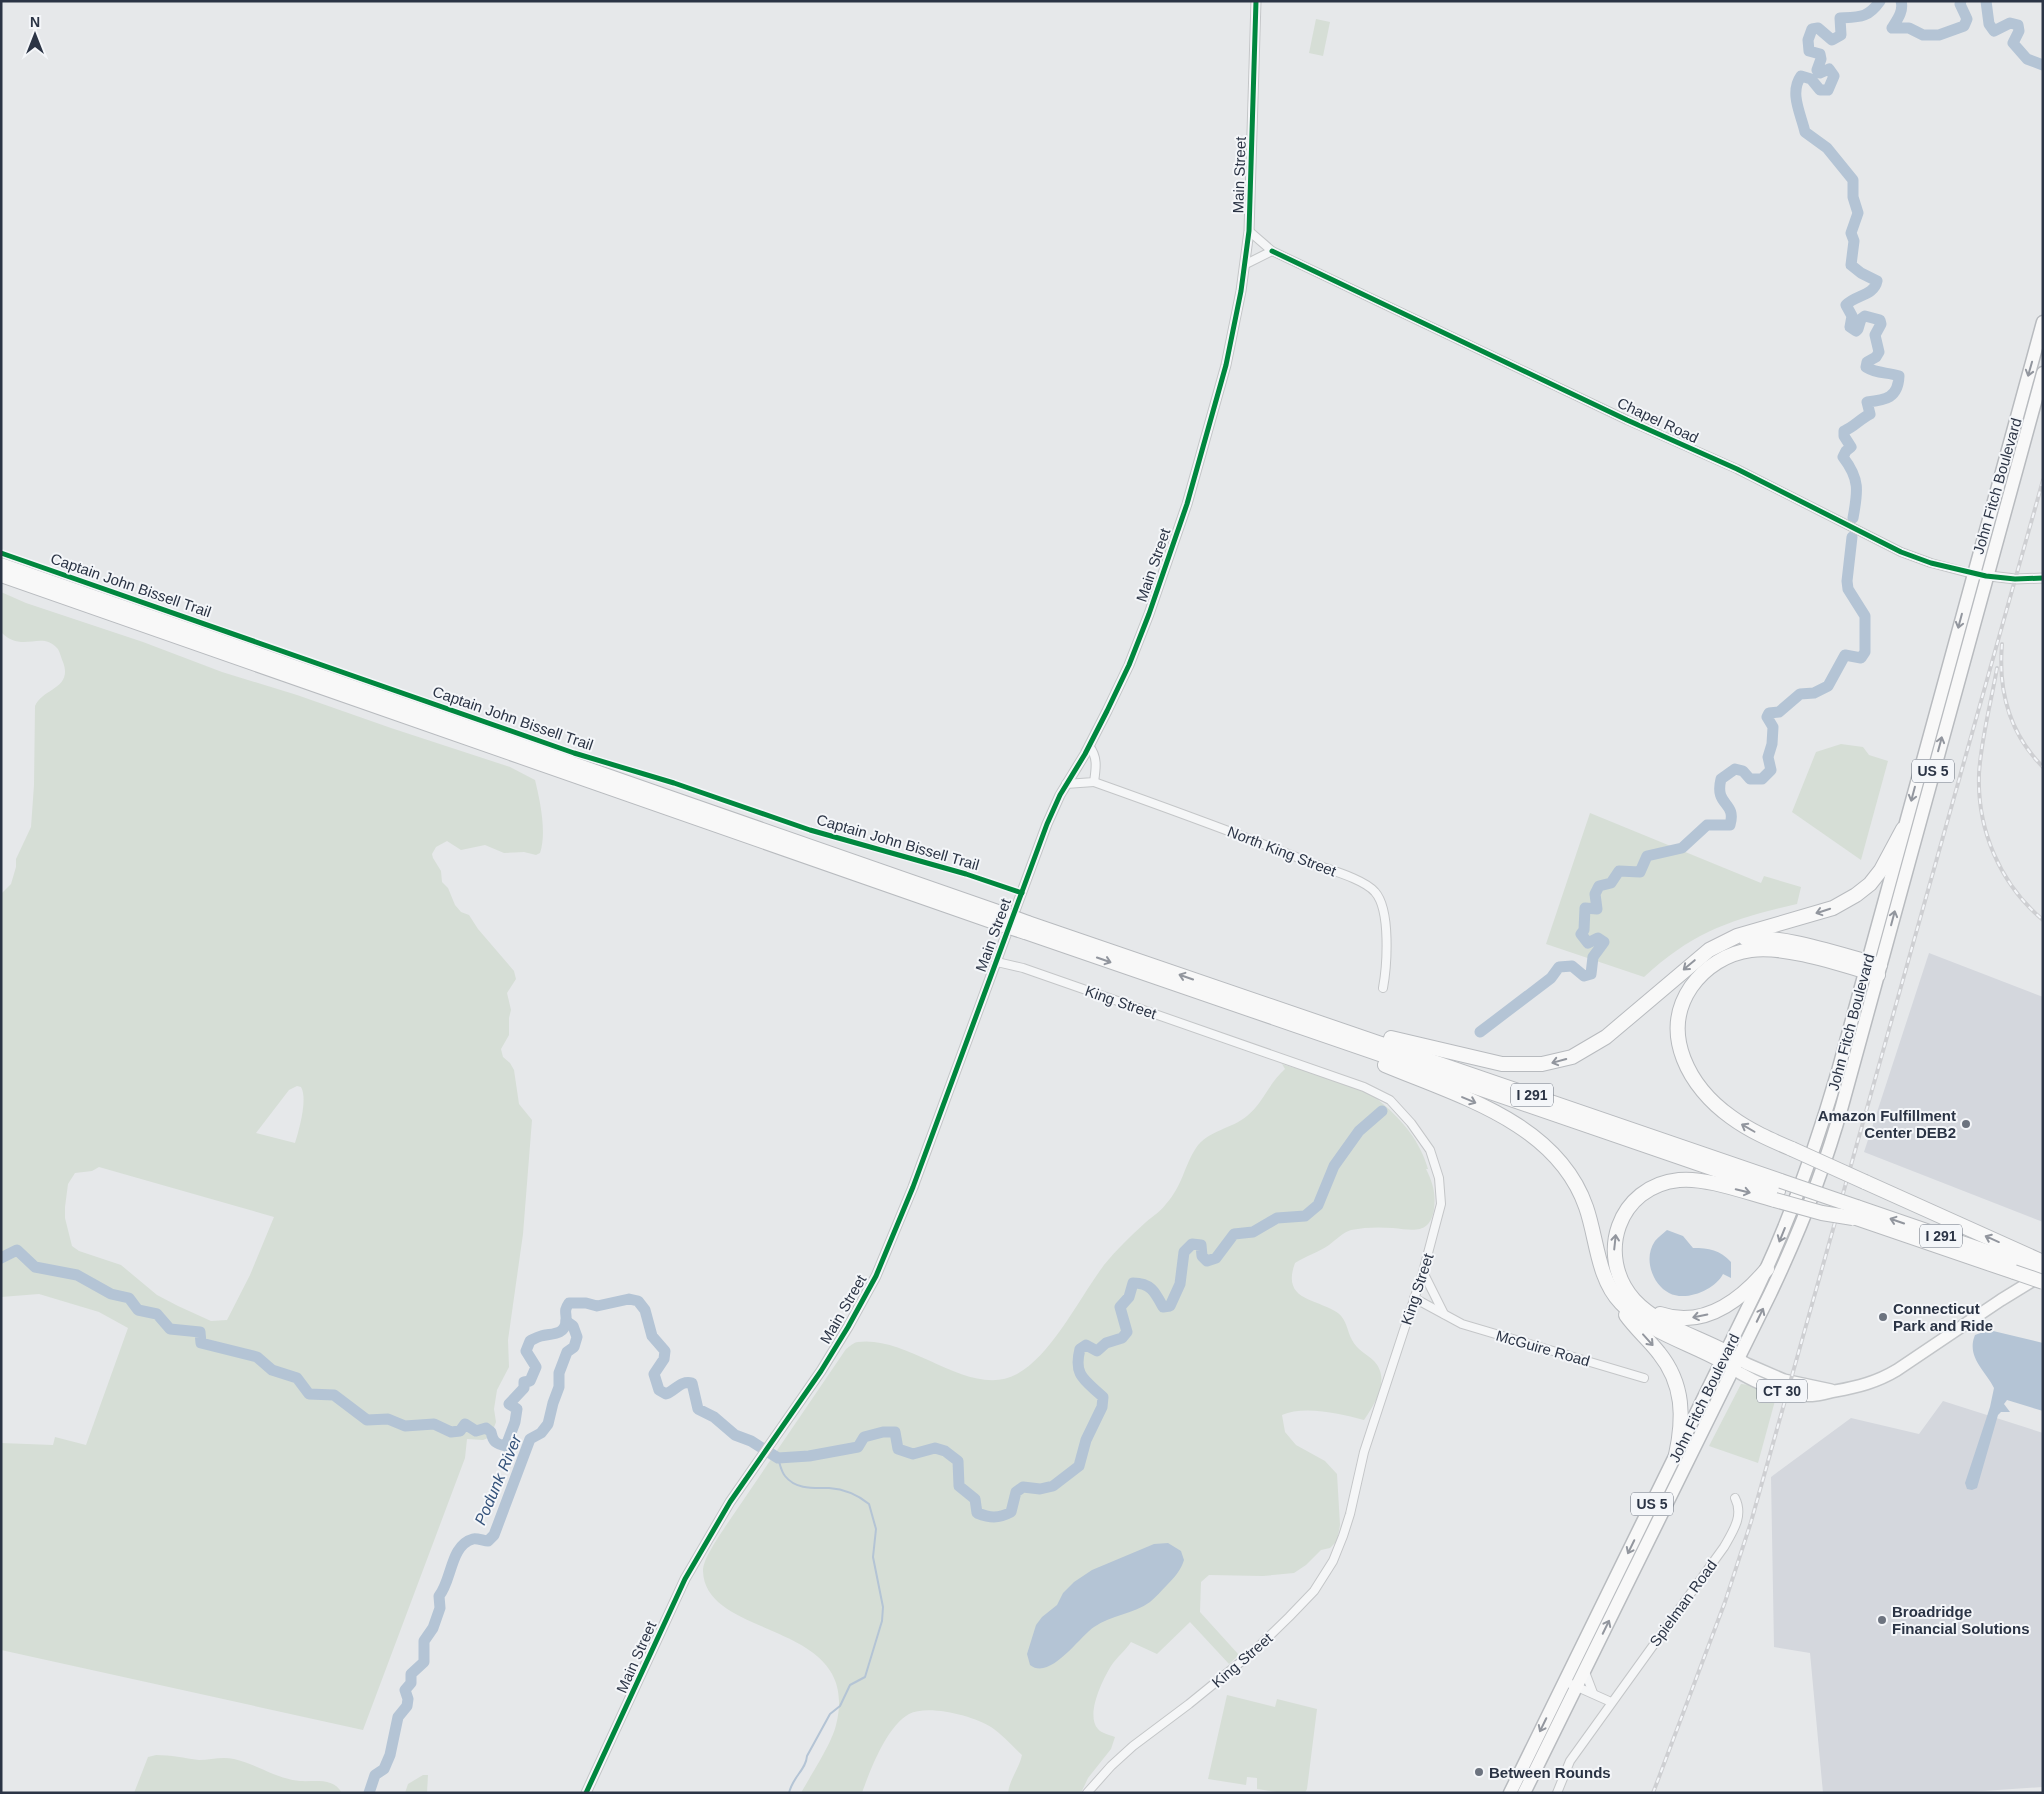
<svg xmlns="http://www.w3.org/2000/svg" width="2044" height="1794" font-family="Helvetica,sans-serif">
<rect width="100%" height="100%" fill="#e6e8ea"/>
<g fill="#d4d7dd">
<path d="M1929,953L2043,997V1222L1864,1152Z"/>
<path d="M1943,1401L2043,1433V1787L1954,1793H1823L1810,1653L1774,1647L1771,1477L1851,1418L1919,1434Z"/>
</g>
<g fill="#d6ded6" fill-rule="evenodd">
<path d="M1316,19L1330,22L1323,56L1309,53Z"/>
<path d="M1,592L26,603L143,642L222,672L297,695L391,728L510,767L535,780C540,800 547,833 540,853L536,855L524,852L504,853L485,845L461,850L447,841L436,847L432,854L433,858L441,871L442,882L448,888L455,905L461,912L469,915L478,929L514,971L516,979L507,993L511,1010L509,1018V1035L501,1049L503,1057L510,1063L514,1070L519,1104L532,1120L523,1234L508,1340L509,1367L497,1390L494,1409L496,1422L493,1430L488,1438L483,1440L467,1439L465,1458L363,1730L1,1650V1443L53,1445L55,1437L86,1445L128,1328L99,1312L39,1294L1,1297V894L11,884L16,867V859L31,827L34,785L35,706C43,688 73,689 63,662C61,658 60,651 57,648C41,630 22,654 1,632ZM297,1086L301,1087C308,1099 299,1130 295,1143L256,1133L289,1090ZM99,1167L274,1217L250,1275L227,1320L211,1321L178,1306L157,1295L121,1265L79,1251L72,1246L65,1218V1207L68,1184L75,1173L92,1171Z"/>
<path d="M1841,744L1863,747L1869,755L1888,761L1861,860L1792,812L1816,752Z"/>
<path d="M1590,813L1761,883L1764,876L1801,887L1797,904C1733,919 1694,931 1644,977L1546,944Z"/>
<path d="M1282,1064C1310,1073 1339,1078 1367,1091C1373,1093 1377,1099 1382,1103C1403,1121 1420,1141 1428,1169H1426C1433,1183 1436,1194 1434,1209C1430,1235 1413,1230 1393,1228C1380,1227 1365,1227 1351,1230C1342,1233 1337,1239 1329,1245C1319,1252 1306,1256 1295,1263C1281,1301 1316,1298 1338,1313C1347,1320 1347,1331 1352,1340C1357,1350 1367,1354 1374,1361C1391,1379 1375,1404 1364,1420C1342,1414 1304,1405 1282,1415L1285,1432L1296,1445L1325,1461L1337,1474L1340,1525L1337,1541L1330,1548L1321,1550L1306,1565L1294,1573L1263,1576L1209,1575L1201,1582L1200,1612L1239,1655L1229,1664L1190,1622L1157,1654L1131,1642C1125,1651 1117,1657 1111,1666C1103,1679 1085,1715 1098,1729C1101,1733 1110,1735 1115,1737L1111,1749L1088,1778L1081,1793H1008C1010,1778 1019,1769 1022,1755C1012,1746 1002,1734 991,1727C974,1716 928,1704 909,1714C887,1726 870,1770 862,1793H801C811,1775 832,1743 836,1725C863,1619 705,1641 703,1571C703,1559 718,1538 725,1527L846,1349C849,1347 854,1342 858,1342C910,1335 970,1400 1017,1374C1051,1356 1080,1297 1104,1265C1116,1250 1132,1235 1146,1222C1153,1216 1161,1211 1166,1204C1183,1185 1184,1166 1196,1148C1208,1130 1232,1129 1247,1116C1263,1103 1269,1083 1285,1069Z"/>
<path d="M1741,1384L1750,1385L1776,1397L1758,1463L1709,1446Z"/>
<path d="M1227,1695L1275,1707L1277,1699L1317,1709L1307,1789L1305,1793H1283L1257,1789V1778L1247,1777L1246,1785L1208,1779Z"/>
<path d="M156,1755C171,1755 184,1758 199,1760C210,1760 222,1756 234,1759C256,1764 277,1779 300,1781C315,1782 333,1777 342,1793H134L148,1757Z"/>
<path d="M423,1775H428L427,1793H405L408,1784Z"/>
</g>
<g fill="#b4c4d5">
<path d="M1667,1230L1683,1236L1693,1248C1709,1248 1720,1250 1731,1262V1278L1723,1274C1715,1290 1686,1302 1669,1293C1652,1284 1643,1258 1655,1241C1658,1237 1663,1234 1667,1230Z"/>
<path d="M1989,1330L2043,1343V1411L2007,1400L2004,1404L2010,1412H2001L1998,1415L1977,1488L1972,1490L1967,1489L1965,1483L1990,1407L1994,1388C1985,1370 1966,1357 1975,1335Z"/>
<path d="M1168,1543L1181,1551L1184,1560C1181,1570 1174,1578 1167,1585C1161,1591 1156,1597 1150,1602C1134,1614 1111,1615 1094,1627C1079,1637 1050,1681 1030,1665L1027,1654L1036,1625L1042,1617L1057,1605L1063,1593L1074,1582L1092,1570L1154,1544Z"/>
</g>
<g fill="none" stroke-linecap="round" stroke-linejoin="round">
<path stroke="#b4c4d5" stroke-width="2" d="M778,1458C780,1464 781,1471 785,1476C796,1490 814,1488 829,1488C843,1489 858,1495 869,1504L876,1529L873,1557L883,1607L882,1621L865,1677L850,1685L840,1706L830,1714L807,1756C806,1770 793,1776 789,1793"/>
<g stroke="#b4c4d5" stroke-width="11">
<path d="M1901,1C1904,11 1897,20 1892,28H1909L1923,35H1939L1964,26L1967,19L1960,4L1961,1"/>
<path d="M1986,1L1989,24L1994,31L2010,23L2018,25L2019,31L2013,43L2027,59L2043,65"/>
<path d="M1853,518C1858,491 1860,479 1843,457L1846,451L1851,447L1844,436V431C1854,427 1860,419 1870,414L1867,402C1886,400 1898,398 1899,376C1887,372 1877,374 1866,367L1867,362L1876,357L1879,352L1875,335L1881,324L1880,320L1865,316L1861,319L1858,329L1856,331L1850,327L1852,316L1846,305C1855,295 1874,296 1877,281L1861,273L1851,265L1854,241L1851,233L1858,213L1853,197V180L1827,148L1805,132C1801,114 1789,93 1801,76L1811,79L1820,90H1828L1834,76L1829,69L1820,73L1817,70L1821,59L1820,54L1809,51L1808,40L1812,29L1818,28L1832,40L1841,35L1840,18C1860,17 1868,18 1880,1"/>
<path d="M1480,1032L1551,978L1559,967L1572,966L1584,976L1591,974L1593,957L1604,942L1598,938L1588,943L1581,934L1584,930L1585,908L1597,909L1595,894L1599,886L1611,883L1619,871L1640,872L1647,856L1682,848L1707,825H1730C1737,801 1714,807 1721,779L1735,769L1743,771L1750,779H1762L1771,770L1768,757L1772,744L1773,727L1767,717L1769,713L1779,712L1800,694L1814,693L1828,686L1845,655L1861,658L1865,652V616L1848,589L1847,581L1852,537"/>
<path d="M1,1258L17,1250L35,1267L77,1275L111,1294L129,1298L138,1310L157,1314L170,1329L200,1332L201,1343L257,1357L272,1370L297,1378L309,1394L334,1395L367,1420L388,1419L405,1426L434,1424L451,1432L460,1431L465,1424L476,1431L486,1428L491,1432C493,1442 496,1444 506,1446L515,1422L517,1409L509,1404L524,1388V1382L530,1381L536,1367L526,1351L530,1341C534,1339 537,1337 541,1336C551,1333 564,1336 566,1322C567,1312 563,1312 569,1303H586L597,1306L629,1299L638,1301L645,1310L652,1336L665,1351L664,1359L654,1374L659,1390L666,1394C676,1390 681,1380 692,1383L698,1409L714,1417L735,1435L751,1441L778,1458L809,1456L858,1447L864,1437L883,1432H895L898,1449L913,1454L935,1448L945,1451L958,1461L959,1486L975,1499L977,1513C990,1518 998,1519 1011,1512L1016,1492L1023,1487L1040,1489L1053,1486L1079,1466L1086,1440L1102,1407L1103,1397C1085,1380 1073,1376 1080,1349L1086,1345L1097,1351L1106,1343L1122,1338L1127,1332L1120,1307L1129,1297L1133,1283C1151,1283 1155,1292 1163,1307L1170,1306L1180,1284L1184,1252L1192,1244L1201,1245L1202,1256L1207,1261L1216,1258L1234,1234L1253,1232L1277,1218L1305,1216L1318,1205L1334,1166L1359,1131L1382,1111"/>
<path d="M369,1793L375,1775L384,1769L390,1755L398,1717L407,1706L408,1699L405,1690L411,1683V1674L424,1662V1641L433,1628L440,1608L439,1596C452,1581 450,1545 473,1539C477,1538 484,1541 488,1541L494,1535L530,1439L541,1433L548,1424L553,1403L559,1387V1373L567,1352L574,1347L577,1337L573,1326L566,1321"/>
</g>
<defs>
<g id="minor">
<path d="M1249,231L1272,251L1627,420L1737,469L1901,552L1931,563L1973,574"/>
<path d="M1246,264L1272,251"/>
<path d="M1094,782C1167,808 1241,835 1314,864C1330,870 1364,879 1375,892C1391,910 1387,966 1383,988"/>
<path d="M1066,784L1094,782C1096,768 1098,757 1089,746"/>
<path d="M997,962L1023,968L1364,1087L1390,1100L1411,1123L1430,1150L1439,1178L1441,1204L1423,1272L1364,1452L1350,1514L1343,1536L1333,1561L1314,1591L1289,1617L1253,1652L1189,1704L1133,1746L1111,1766L1087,1793"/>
<path d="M1423,1272L1444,1314"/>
<path d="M1414,1298L1462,1324L1644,1378"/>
<path d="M1585,1672L1593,1693"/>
<path d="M1564,1681L1611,1702"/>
<path d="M1557,1793L1570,1761L1724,1547C1733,1531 1744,1516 1735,1498"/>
</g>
<g id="tertiary">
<path d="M1973,574L2015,579L2043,578"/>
<path d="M586,1793L685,1579L730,1502L821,1371L848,1327L876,1276L913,1187L1047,824L1060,795L1085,754L1107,711L1129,665L1149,614L1187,504L1226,365L1241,291L1249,231L1256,1"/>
</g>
<g id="primary">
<path d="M1726,1352L1747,1364L1784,1380L1831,1390"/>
<path d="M1725,1364C1750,1380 1785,1399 1816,1395C1822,1395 1829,1392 1835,1391C1858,1387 1877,1382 1897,1370L2001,1300L2040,1276"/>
</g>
<g id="trunk">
<path d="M1510,1793L1756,1291C1790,1220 1816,1147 1838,1071L2043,322"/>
<path d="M1524,1793L1770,1294C1799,1233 1824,1171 1842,1106L2043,373"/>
</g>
<g id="motorway">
<path d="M1,565L998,912"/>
<path d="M1,575L994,922"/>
<path d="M1028,923L1781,1181"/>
<path d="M1025,932L1778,1191"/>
<path d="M1746,939C1782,934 1843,956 1880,965"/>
<path d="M1391,1038L1502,1064H1542L1572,1057L1606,1037L1709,950L1737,936L1833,908L1856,895L1870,884L1881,870L1903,829"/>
<path d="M1385,1065C1459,1096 1557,1123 1586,1207C1597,1238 1597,1278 1621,1303C1648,1332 1688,1342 1722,1361"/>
<path d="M1792,1149C1771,1140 1750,1131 1731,1117C1690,1088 1659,1034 1691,987C1705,967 1727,953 1751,950C1786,945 1843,965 1878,975"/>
<path d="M1865,1182L2043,1262"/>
<path d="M1857,1207L2043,1271"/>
<path d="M1853,1217L2014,1272"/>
<path d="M1660,1314C1704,1329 1740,1301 1767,1269"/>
<path d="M1626,1315C1636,1329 1649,1340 1659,1353C1684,1384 1684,1418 1676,1455"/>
<path d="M1726,1352C1696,1336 1658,1326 1634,1300C1595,1256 1618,1186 1679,1180C1706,1177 1748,1193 1775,1200"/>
</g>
</defs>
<use href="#minor" stroke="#c4c6c8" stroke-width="10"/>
<use href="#tertiary" stroke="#c4c6c8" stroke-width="11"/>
<use href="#primary" stroke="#c2c5c8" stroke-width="14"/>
<use href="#trunk" stroke="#b8bbbf" stroke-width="15"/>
<use href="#motorway" stroke="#b8bbbf" stroke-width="16"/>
<use href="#minor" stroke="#f5f6f7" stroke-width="8"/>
<use href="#tertiary" stroke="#f5f6f7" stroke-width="9"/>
<use href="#primary" stroke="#f8f8f8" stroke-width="11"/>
<use href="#trunk" stroke="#f8f8f8" stroke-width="12"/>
<use href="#motorway" stroke="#f8f8f8" stroke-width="14"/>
<defs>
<g id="rail">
<path d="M2002,644C1998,691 2009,733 2043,767"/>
<path d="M1997,668C1991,703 1981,739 1979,774C1977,830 2000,884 2043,920"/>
<path d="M1653,1793L1725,1602L1751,1522L2043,480"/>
</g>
</defs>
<use href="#rail" stroke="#cecfd2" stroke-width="4"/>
<use href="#rail" stroke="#f4f6f9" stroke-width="2" stroke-dasharray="5.5" stroke-linecap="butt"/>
<defs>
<g id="motorway-bridge">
<path d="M998,912L1028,923"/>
<path d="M994,922L1025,932"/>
<path d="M1792,1149L1865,1182"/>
<path d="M1781,1181L1857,1207"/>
<path d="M1775,1200L1822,1213L1853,1218"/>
<path d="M2014,1272L2043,1282"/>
</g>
</defs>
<use href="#motorway-bridge" stroke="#b8bbbf" stroke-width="16" stroke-linecap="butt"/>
<use href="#motorway-bridge" stroke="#f8f8f8" stroke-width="14"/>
<defs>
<g id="cycleway">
<path d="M1272,251L1627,420L1737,469L1901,552L1931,563L1986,576L2015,579L2043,578"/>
<path d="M1,553L574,753L674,783L810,830L966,874L1022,893"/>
<path d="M586,1793L685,1579L730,1502L821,1371L848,1327L876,1276L913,1187L1047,824L1060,795L1085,754L1107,711L1129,665L1149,614L1187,504L1226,365L1241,291L1249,231L1256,1"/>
</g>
</defs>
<use href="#cycleway" stroke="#f4f6f9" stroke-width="8"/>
<use href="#cycleway" stroke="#00873e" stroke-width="5"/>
</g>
<defs><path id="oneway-shaft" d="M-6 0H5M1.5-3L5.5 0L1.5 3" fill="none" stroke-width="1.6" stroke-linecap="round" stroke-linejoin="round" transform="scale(1.25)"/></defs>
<g stroke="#92969e">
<use href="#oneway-shaft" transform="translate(2030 369) rotate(106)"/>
<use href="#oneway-shaft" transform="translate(1960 621) rotate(105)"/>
<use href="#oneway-shaft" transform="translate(1940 744) rotate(-75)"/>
<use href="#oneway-shaft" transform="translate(1913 794) rotate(105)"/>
<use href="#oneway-shaft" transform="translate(1823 911) rotate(162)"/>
<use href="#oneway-shaft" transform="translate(1893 918) rotate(-75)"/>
<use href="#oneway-shaft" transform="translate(1104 960) rotate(19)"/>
<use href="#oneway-shaft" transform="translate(1689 965) rotate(140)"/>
<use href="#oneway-shaft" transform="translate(1186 977) rotate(-161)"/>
<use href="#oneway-shaft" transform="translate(1559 1061) rotate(165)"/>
<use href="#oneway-shaft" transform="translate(1469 1100) rotate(23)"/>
<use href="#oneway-shaft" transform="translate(1748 1128) rotate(-150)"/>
<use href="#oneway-shaft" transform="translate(1743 1191) rotate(14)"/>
<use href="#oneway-shaft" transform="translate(1897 1221) rotate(-161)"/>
<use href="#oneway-shaft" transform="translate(1782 1235) rotate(112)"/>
<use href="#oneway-shaft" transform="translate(1992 1239) rotate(-156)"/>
<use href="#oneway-shaft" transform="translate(1615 1242) rotate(-84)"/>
<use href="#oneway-shaft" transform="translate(1760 1315) rotate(-64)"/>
<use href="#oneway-shaft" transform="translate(1700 1316) rotate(168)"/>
<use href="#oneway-shaft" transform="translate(1648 1340) rotate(48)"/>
<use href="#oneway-shaft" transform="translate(1631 1547) rotate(116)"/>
<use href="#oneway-shaft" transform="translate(1606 1627) rotate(-64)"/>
<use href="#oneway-shaft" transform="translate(1543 1725) rotate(116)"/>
</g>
<g fill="#6c737f" stroke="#f4f6f9" stroke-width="2">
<circle cx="1966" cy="1124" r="5"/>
<circle cx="1883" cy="1317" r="5"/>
<circle cx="1882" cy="1620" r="5"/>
<circle cx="1479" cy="1772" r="5"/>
</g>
<g text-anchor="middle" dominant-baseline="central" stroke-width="4" stroke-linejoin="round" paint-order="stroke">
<g fill="#f4f6f9" stroke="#676e7b" stroke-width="1">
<rect x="1912" y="759.5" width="42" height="23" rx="4"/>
<rect x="1511" y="1083.5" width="42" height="23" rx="4"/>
<rect x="1920" y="1224.5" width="42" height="23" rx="4"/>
<rect x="1757" y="1379.5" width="50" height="23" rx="4"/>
<rect x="1631" y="1492.5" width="42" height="23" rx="4"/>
</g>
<g font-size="14" font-weight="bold" fill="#2b3445">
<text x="1933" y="771">US 5</text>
<text x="1532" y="1095">I 291</text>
<text x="1941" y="1236">I 291</text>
<text x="1782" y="1391">CT 30</text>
<text x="1652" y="1504">US 5</text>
</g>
<g font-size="15" fill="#2b3445" stroke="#f4f6f9">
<text transform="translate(1239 175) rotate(-88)">Main Street</text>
<text transform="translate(1658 420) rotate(25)">Chapel Road</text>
<text transform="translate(1997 486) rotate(-74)">John Fitch Boulevard</text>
<text transform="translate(1153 565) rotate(-71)">Main Street</text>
<text transform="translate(131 585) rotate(19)">Captain John Bissell Trail</text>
<text transform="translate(513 718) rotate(19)">Captain John Bissell Trail</text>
<text transform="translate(898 842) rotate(16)">Captain John Bissell Trail</text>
<text transform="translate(1282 851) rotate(21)">North King Street</text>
<text transform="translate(993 935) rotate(-70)">Main Street</text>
<text transform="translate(1121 1002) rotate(19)">King Street</text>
<text transform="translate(1851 1022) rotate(-75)">John Fitch Boulevard</text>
<text transform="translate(1417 1289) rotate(-72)">King Street</text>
<text transform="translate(843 1309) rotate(-60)">Main Street</text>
<text transform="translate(1543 1348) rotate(16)">McGuire Road</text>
<text transform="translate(1704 1398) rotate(-64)">John Fitch Boulevard</text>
<text transform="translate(1683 1603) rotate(-54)">Spielman Road</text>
<text transform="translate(636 1657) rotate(-66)">Main Street</text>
<text transform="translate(1242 1660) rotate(-41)">King Street</text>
</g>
<g font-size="15" font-weight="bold" fill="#2b3445" stroke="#f4f6f9" text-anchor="start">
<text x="1956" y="1115" text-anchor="end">Amazon Fulfillment<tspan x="1956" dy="17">Center DEB2</tspan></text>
<text x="1893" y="1308">Connecticut<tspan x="1893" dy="17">Park and Ride</tspan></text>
<text x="1892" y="1611">Broadridge<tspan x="1892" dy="17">Financial Solutions</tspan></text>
<text x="1489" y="1772">Between Rounds</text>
</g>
<g font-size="16" font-style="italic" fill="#34527a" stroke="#f4f6f9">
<text transform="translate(498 1480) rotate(-67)">Podunk River</text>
</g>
</g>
<rect width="2044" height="1794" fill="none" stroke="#2b3445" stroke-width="5"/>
<g transform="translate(35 35)" stroke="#f4f6f9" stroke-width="4" paint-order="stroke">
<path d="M0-4L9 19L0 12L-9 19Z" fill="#2b3445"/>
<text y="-8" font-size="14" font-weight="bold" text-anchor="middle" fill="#2b3445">N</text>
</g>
</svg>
